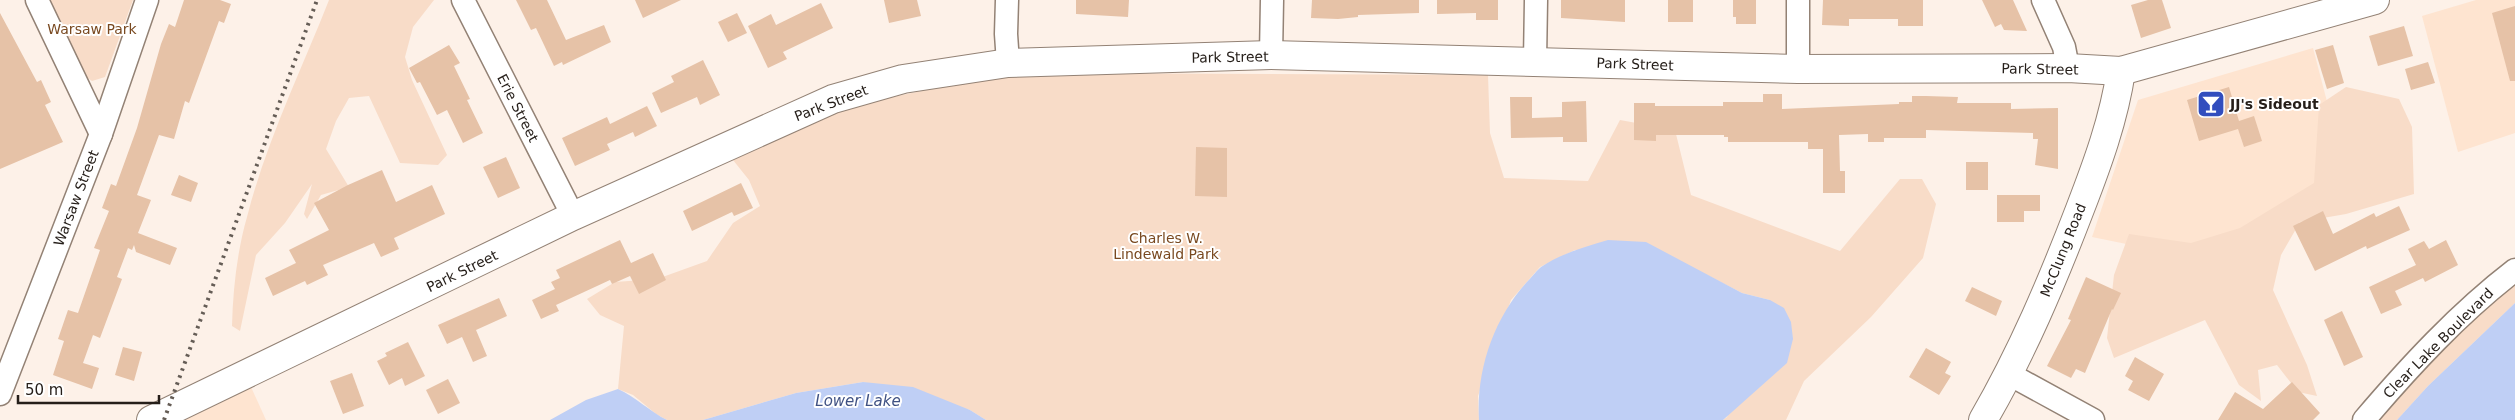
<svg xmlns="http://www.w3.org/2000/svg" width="2515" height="420" font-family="'DejaVu Sans',sans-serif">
<rect width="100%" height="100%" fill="#fdf1e8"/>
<g fill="#fee4d0">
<path d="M2476,0H2515V133L2458,152L2422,16Z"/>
<path d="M2313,48L2348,182L2195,258L2092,237L2138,100Z"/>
<path d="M251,387L266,420H182Z"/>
</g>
<g fill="#f8dcc8">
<path d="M46,0H133L105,77L92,81L82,74Z"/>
<path d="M329,0H434L413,27L405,57L412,80L447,155L438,165L400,163L369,96L349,98L336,121L326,149L349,187L321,195L307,219L304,214L312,184L285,223L256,255L240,331L232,326C233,289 237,252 247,217C266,142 301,71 329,0Z"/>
<path d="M1006,73L1488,75L1490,133L1504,178L1588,181L1620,120L1675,130L1691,195L1840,251L1900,179H1922L1936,204L1923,258L1871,317L1804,381L1786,420H1723L1727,417L1770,300L1742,293L1707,275L1575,250L1540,267L1511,300L1478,396L1479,420H986L970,410L863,382L796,393L703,420H667L656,414L633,395L618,389L624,326L600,315L587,299L615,282L657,279L707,261L733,223L760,206L749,180L733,160L757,149V146L860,104Z"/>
<path d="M2346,87L2399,99L2412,127L2414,194L2346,214L2300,222L2281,255L2273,290L2307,365L2317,396L2298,392L2277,365L2258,370L2261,401L2239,385L2205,320L2114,358L2107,338L2114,275L2129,234L2191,243L2240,228L2314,183L2319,105Z"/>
<path d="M2515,278V303L2428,386L2397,420H2372L2404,383Z"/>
</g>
<g fill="#bfcff5">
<path d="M1608,240L1646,242L1742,293L1770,300L1784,308L1791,322L1793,339L1787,363L1723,420H1479C1476,371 1493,320 1526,283C1531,278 1536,271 1541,267C1562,253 1585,247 1608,240Z"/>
<path d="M2515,303V420H2397L2428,386Z"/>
<path d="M863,382L913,387L970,410L986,420H703L796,393Z"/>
<path d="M618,389C636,397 649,411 667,420H550L586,400Z"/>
</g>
<g fill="#e6c2a7">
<path d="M184,0H220L231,4L224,23L219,21L189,103L185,101L174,139L159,135L137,195L151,200L138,233L177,248L170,265L136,252L134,245L132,250L128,248L117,277L122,279L100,338L93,335L83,363L99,368L92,389L53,375L64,341L58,339L68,310L78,313L100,250L94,248L109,211L102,208L111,184L116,186L137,128L161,44L169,24L175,27Z"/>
<path d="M516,0H547L566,40L604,25L611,42L563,65L562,62L554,66L536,28L531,30Z"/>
<path d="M635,0H681L643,18Z"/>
<path d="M884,0H917L921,16L889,23Z"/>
<path d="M1076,0H1129L1128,17L1076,14Z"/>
<path d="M1312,0H1419V13L1358,15V17L1338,19L1311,18Z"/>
<path d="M1437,0H1498V20H1476V13L1437,14Z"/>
<path d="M1561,0H1625V22L1561,18Z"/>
<rect x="1668" y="0" width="25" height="22"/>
<path d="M1733,0H1756V24H1736V17H1733Z"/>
<path d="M1823,0H1923V26H1898V19H1849V26L1822,25Z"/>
<path d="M1982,0H2013L2027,31L2004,30L2001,24L1995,27Z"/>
<path d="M2148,0H2162L2171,28L2141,38L2131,5Z"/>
<path d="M821,3L833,28L783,52L787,59L768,68L748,26L771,14L776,25Z"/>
<path d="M2515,6V81H2510L2492,13Z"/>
<path d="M0,13L37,82L41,80L51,102L45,105L63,142L0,169Z"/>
<path d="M737,13L747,33L728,42L718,22Z"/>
<path d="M2404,26L2413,56L2378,66L2369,36Z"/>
<path d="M449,45L460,63L454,66L470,99L467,100L483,133L463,143L447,110L437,115L420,82L417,83L409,68Z"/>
<path d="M2333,45L2344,83L2327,89L2315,50Z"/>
<path d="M703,60L720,95L700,105L697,97L661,113L652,93L674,82L671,76Z"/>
<path d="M2428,62L2435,83L2411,90L2405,69Z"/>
<path d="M2229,87L2239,121L2254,116L2262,141L2244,147L2238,129L2199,141L2187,100Z"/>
<path d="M1763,94H1782V109L1899,104V102H1912V96H1926L1958,97L1957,103H2011V109L2058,108V169L2035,165L2038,139H2033V133L1926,130V138H1884V142H1868V134L1839,135L1840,171H1845V193H1823V149H1808V142H1728V137H1724V135H1656V141L1634,140V103H1655V106H1723V102H1763Z"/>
<path d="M1510,97H1532V118L1562,117V102L1586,101L1587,142H1563V137L1511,138Z"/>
<path d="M647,106L657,126L635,137L633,132L607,144L610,150L575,166L562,138L607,117L610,124Z"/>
<path d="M1196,147L1227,148V197L1195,196Z"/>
<path d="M506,157L520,188L498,198L483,167Z"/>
<rect x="1966" y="162" width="22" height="28"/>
<path d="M382,170L396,202L432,185L445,214L394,238L399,249L381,257L374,243L323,265L328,275L307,285L305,281L273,296L265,278L296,263L289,250L329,230L314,203L348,185Z"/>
<path d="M179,175L198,183L191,202L171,195Z"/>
<path d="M741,183L753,208L734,216L732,212L692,231L683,211Z"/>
<path d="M1997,195H2040V211H2024V222H1997Z"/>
<path d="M2399,206L2410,230L2367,249L2366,246L2315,271L2293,226L2323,211L2333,234L2374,213L2376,217Z"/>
<path d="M620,240L631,263L653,253L666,280L639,294L630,276L612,284L610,280L556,305L559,311L541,319L532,300L555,289L551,282L560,278L556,270Z"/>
<path d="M2446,240L2458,265L2425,282L2423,278L2395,291L2402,305L2381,314L2369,287L2416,265L2408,249L2424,241L2429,249Z"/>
<path d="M2086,277L2121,293L2113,310L2112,309L2085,373L2076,369L2071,378L2047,366L2071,320L2068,319Z"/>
<path d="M1972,287L2002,301L1996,316L1965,301Z"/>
<path d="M499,298L507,316L476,330L487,356L473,362L462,337L447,344L438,325Z"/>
<path d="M2342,311L2363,357L2344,366L2324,320Z"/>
<path d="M408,342L425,376L405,386L402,378L389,385L377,361L387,356L385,353Z"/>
<path d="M123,347L142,352L134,381L115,375Z"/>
<path d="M1926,348L1951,362L1945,373L1951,376L1939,395L1909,377Z"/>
<path d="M2135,357L2164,374L2149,401L2128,390L2133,381L2125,376Z"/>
<path d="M352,373L364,406L343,414L330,381Z"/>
<path d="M448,379L460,403L438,414L426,390Z"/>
<path d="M2292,382L2320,413L2313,420H2218L2235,392L2263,409Z"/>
</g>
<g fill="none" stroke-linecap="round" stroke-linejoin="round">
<defs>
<g id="street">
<path d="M37,0L101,134"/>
<path d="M463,0L573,216"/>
<path d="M1007,0L1006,34L1008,63"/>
<path d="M2043,0L2064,47L2068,68"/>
<path d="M1271,55L1272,0"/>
<path d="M1535,61L1536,0"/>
<path d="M1798,69V0"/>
<path d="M2009,374L2093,420"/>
<path d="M0,394L101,134L147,0"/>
<path d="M2364,420C2410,366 2459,313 2515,270"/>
</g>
<g id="secondary">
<path d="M151,420L573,216L833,99L903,79L1008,63L1271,55L1798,69L2068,68L2121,71L2375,0"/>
<path d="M1983,420C2022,353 2052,282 2080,209C2097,165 2114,119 2121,71"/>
</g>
</defs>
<use href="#street" stroke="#938275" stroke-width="25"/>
<use href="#secondary" stroke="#938275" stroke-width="30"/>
<use href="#street" stroke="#fff" stroke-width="22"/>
<use href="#secondary" stroke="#fff" stroke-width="28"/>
<path stroke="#655d56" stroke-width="4" stroke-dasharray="2.5 5" stroke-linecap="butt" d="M164,420L317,0"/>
</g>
<defs>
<symbol id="bar-square" viewBox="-11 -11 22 22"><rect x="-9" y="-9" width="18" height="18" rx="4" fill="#314dbe" stroke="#fff"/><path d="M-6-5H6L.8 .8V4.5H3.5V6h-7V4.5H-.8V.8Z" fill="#fff"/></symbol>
</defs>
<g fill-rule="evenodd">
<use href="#bar-square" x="2195" y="88" width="32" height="32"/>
</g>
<g text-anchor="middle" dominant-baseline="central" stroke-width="4" stroke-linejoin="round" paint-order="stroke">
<g font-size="14" fill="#794920" stroke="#fff">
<text x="92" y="29">Warsaw Park</text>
<text x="1166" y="238">Charles W.<tspan x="1166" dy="16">Lindewald Park</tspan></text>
</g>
<g font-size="14" fill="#251e19" stroke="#fff">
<text transform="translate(1230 57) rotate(-1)">Park Street</text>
<text transform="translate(1635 64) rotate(2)">Park Street</text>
<text transform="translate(2040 69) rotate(1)">Park Street</text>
<text transform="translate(831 103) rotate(-21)">Park Street</text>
<text transform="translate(518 108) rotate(63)">Erie Street</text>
<text transform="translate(76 198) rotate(-69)">Warsaw Street</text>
<text transform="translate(2063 250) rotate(-68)">McClung Road</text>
<text transform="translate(462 271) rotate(-26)">Park Street</text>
<text transform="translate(2438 343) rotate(-45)">Clear Lake Boulevard</text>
</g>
<g font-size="14" font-weight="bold" fill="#251e19" stroke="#fff" text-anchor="start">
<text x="2230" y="104">JJ's Sideout</text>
</g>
<g font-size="15" font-style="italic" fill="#3f5183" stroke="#fff">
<text x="858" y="401">Lower Lake</text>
</g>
</g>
<path d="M18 395v8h141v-8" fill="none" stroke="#251e19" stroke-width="2.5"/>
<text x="25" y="395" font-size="15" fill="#251e19" stroke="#ffffff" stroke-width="4" paint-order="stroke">50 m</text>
</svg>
